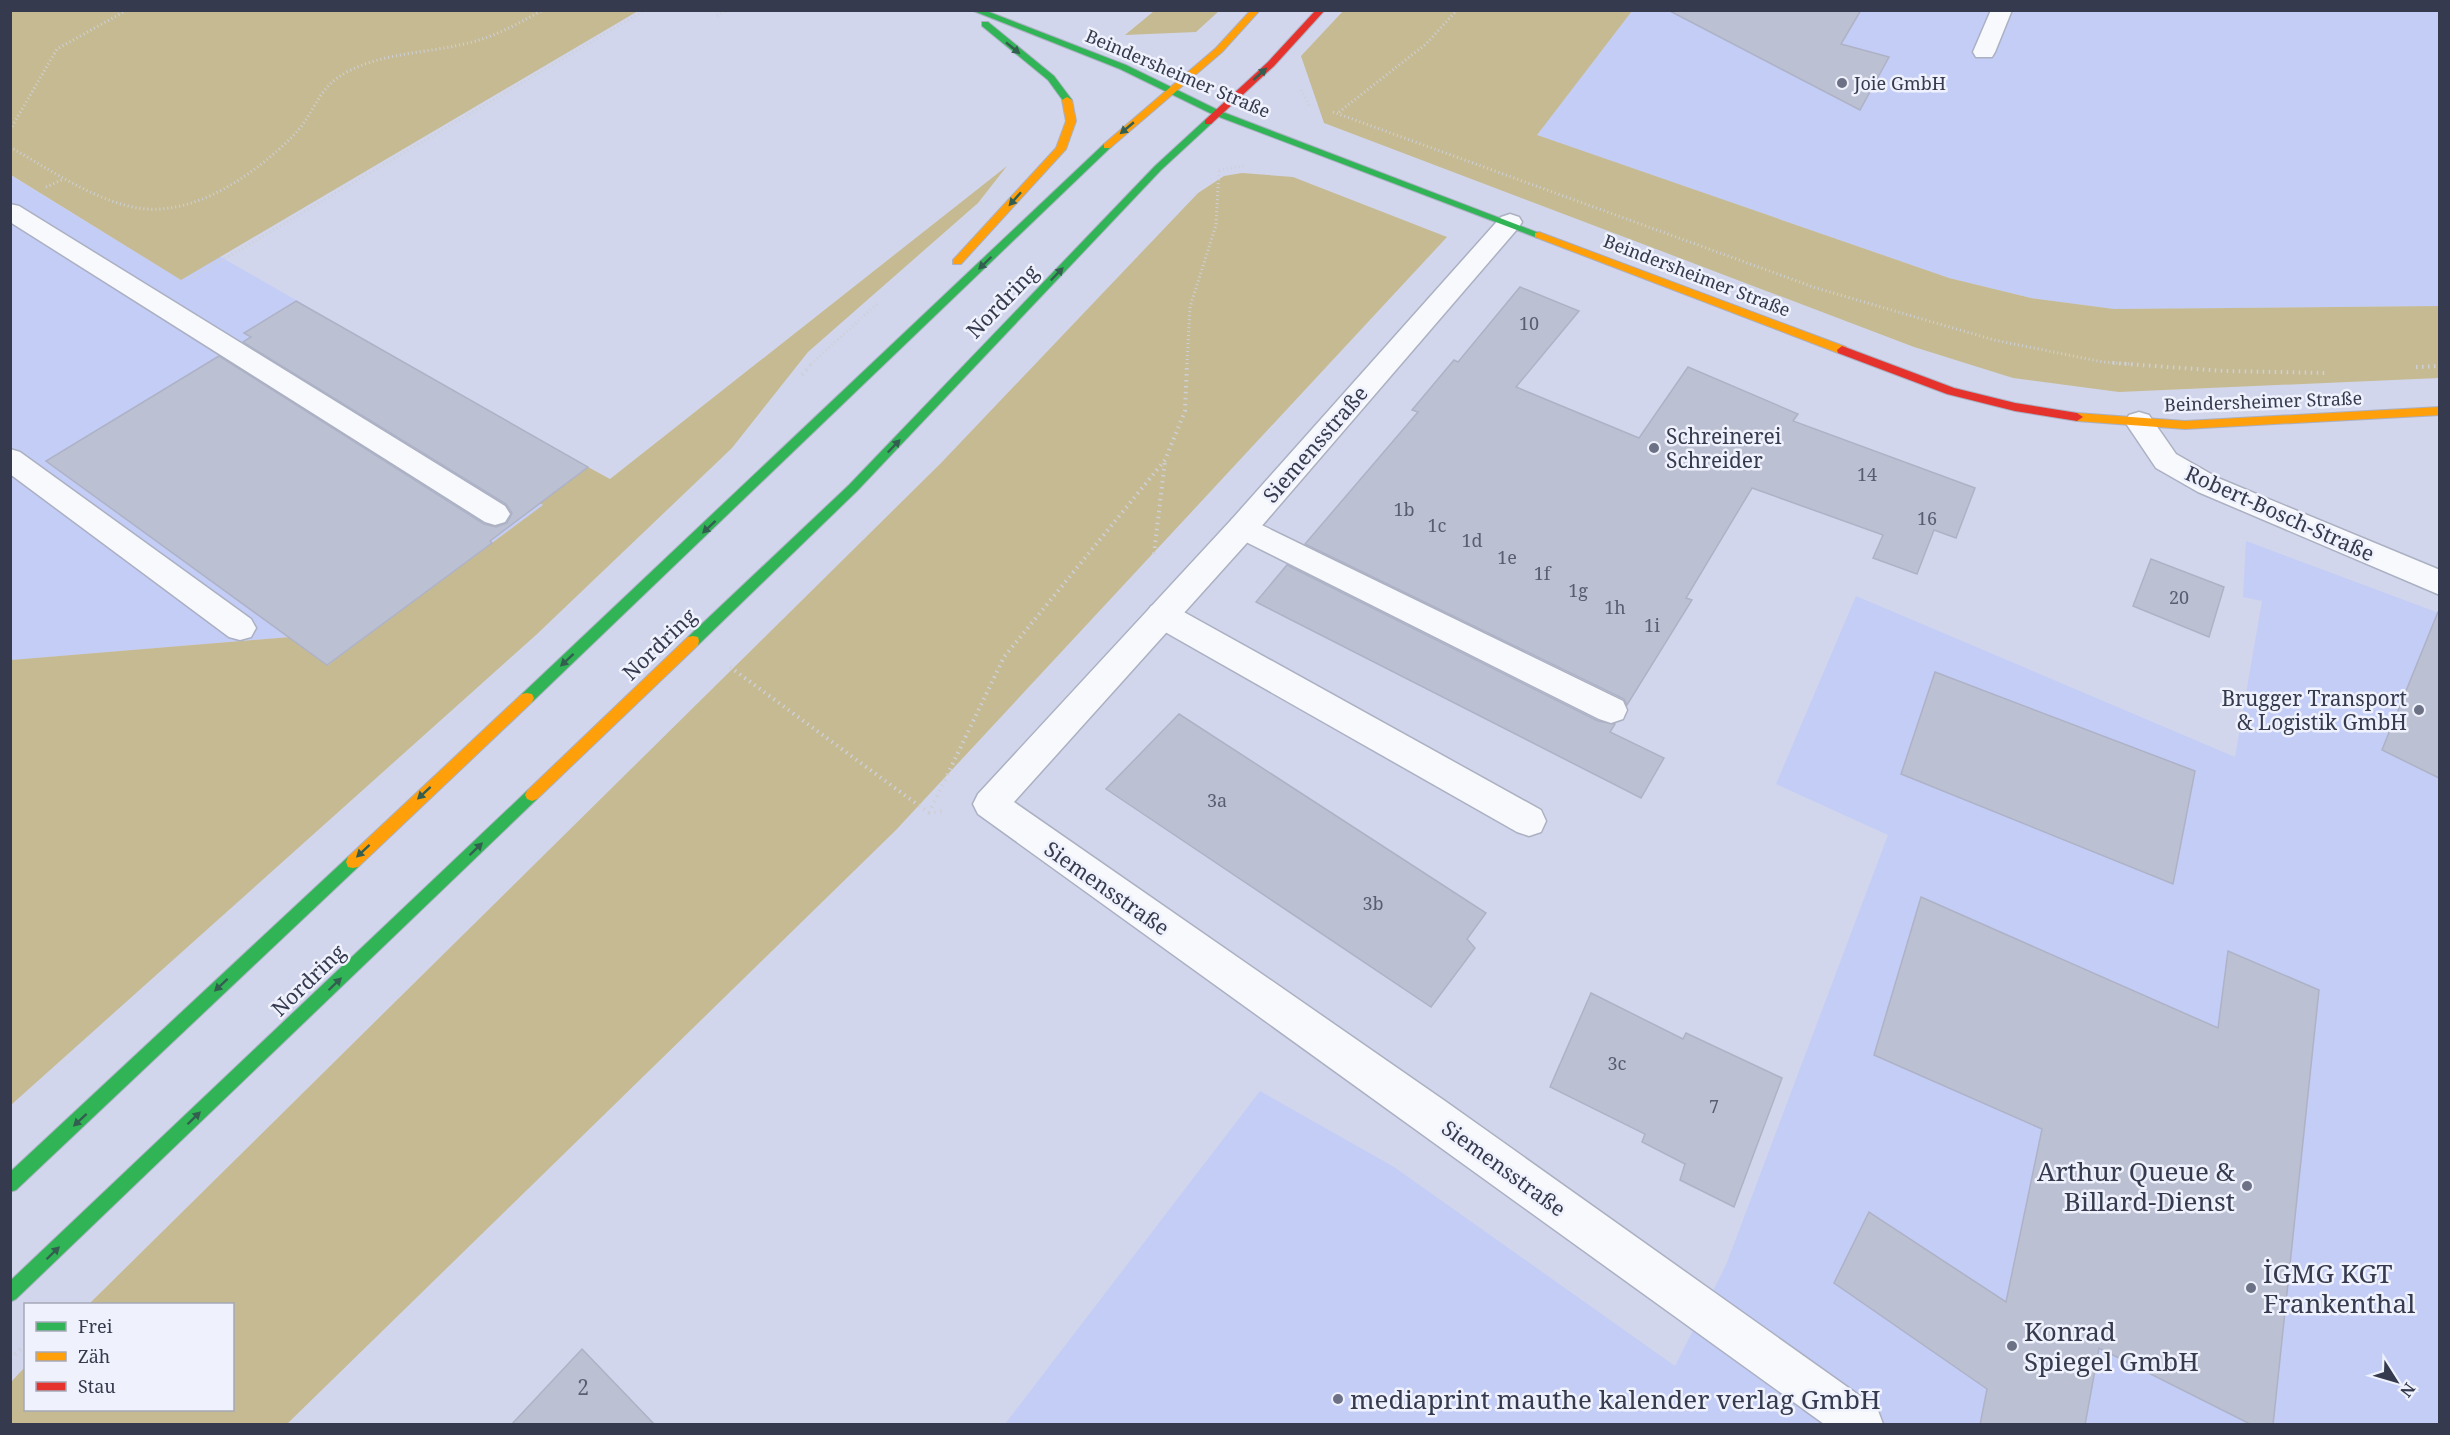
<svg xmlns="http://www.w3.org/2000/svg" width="2450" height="1435" font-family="'Noto Serif',serif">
<rect width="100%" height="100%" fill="#d1d6ec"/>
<g fill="#c3cdf6">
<path d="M1632,11H2439V306L2114,309L2031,298L1949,278L1536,135Z"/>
<path d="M10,175L181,280L219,256L588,467L540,503L543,505L327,665L290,637L11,660Z"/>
<path d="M2246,541L2439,613V1424H1005L1260,1091L1394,1167L1675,1366L1726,1265L1888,835L1776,784L1856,596L2235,757L2262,601L2243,597Z"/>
</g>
<g fill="#c6ba93">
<path d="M1344,10L1632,11L1537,135L1949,278L2031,298L2114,309L2439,306V378L2119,392L2013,378L1914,347L1324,123L1301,56Z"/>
<path d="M10,11L11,10L638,11L181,280L11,175Z"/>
<path d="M1154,11V10L1219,11L1196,32L1125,35Z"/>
<path d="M1007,166L978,203L808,352L732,448L536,635L11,1105V660L290,637L328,665L543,505L540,503L588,467L610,479Z"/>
<path d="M1242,173L1293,177L1447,237L896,830L287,1424H11V1382L25,1367L26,1410H232V1304H89L941,463L1198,193L1224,176Z"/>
</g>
<g fill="#bcc0d3" stroke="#aeb2c6" stroke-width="1.5">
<path d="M1668,10H1861L1841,44L1889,57L1860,110Z"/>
<path d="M1520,287L1579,311L1516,387L1639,438L1688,367L1798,414L1793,421L1975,488L1956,538L1934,530L1917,574L1873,558L1883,535L1752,488L1686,598L1692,600L1627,705L1624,699L1305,544L1418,412L1412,410L1454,360L1458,362Z"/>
<path d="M296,301L588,467L490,541L492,543L327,665L46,461L219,356L484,524L496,527L507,523L512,513L506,504L243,342L251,337L244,333Z"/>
<path d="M2151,559L2224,587L2209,637L2133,606Z"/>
<path d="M1287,565L1598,721L1615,724L1610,732L1664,758L1641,798L1256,602Z"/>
<path d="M2438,612H2439V778L2382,750Z"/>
<path d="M1935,672L2195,771L2173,884L1901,774Z"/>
<path d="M1179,714L1486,913L1467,939L1475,948L1431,1007L1106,789Z"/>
<path d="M1921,897L2218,1028L2228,951L2319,990L2273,1425H2252L2099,1348L2085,1425H1980L1987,1389L1834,1283L1869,1212L2006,1302L2042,1129L1874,1055Z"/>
<path d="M1591,993L1683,1039L1686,1033L1782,1078L1734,1207L1680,1180L1685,1164L1642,1142L1645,1134L1550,1087Z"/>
<path d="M582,1349L655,1425H511Z"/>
</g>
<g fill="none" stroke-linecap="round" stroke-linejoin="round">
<defs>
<g id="lane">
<path d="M1991,10H2012L1995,52L1992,57H1976L1973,52Z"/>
<path d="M10,204L19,206L505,506L510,514L505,522L495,525L485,522L10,222Z"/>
<path d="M10,449L20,452L251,619L256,628L251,637L240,640L229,637L10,474Z"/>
<path d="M1243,516L1623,701L1627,710L1623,719L1611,723L1599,719L1232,535L1228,527L1232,519Z"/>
<path d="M1162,603L1173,606L1541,810L1546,821L1541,832L1529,836L1517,832L1151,624L1146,615L1151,606Z"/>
</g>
<g id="street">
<path d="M1510,214L1519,217L1522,222L1519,227L1254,535L1014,802L1445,1101L1877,1408L1883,1424H1824L978,814L973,804L978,794L1232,519L1501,217Z"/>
<path d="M2139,412L2149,415L2176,454L2218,478L2440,570V595L2198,492L2156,468L2125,422L2129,415Z"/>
</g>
<g id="fast">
<path d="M971,10H984L1126,65L1220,111L1544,235L1539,238L1535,237L1214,115L1120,69Z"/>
<path d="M982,22H988L1054,76L1072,100L1070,102H1064L1048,80L982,26Z"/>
<path d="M1205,120L1213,122L1161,170L857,491L698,645H688L687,641L688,637L849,485L1155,166Z"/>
<path d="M1104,144L1112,146L532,702H522L520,698L522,694Z"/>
<path d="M532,789L537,791L539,795L537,799L16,1299L10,1302V1281L527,791Z"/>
<path d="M353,856L358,857L360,862L358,867L16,1190L10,1192V1172L348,857Z"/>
</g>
<g id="slow">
<path d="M1251,10H1260L1222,52L1110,148H1104V144L1216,48Z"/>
<path d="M1067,97L1072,100L1076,121L1066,149L961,264H953V260L1056,148L1066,121L1062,100Z"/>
<path d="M1539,232L1846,347L1847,350L1846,353H1838L1535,237V233Z"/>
<path d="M2440,407V415L2185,429L2077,421L2071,417L2077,413L2185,421Z"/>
<path d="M693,636L698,637L699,641L698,645L537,799L532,801L527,799L525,795L527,791L688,637Z"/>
<path d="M527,693L532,694L534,698L532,702L358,867L353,868L348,867L346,862L348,857L522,694Z"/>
</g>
<g id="jam">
<path d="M1316,10H1325L1274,66L1211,124H1205V120L1268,62Z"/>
<path d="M1842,346L1954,388L2015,403L2077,413L2083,417L2077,421L2015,411L1947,394L1838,353L1837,350Z"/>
</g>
</defs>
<use href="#lane" stroke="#abb0c2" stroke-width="3"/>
<use href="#street" stroke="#abb0c2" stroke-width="3"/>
<use href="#fast" stroke="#abb0c2" stroke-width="2"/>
<use href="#slow" stroke="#abb0c2" stroke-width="2"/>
<use href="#jam" stroke="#abb0c2" stroke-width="2"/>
<g stroke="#ced0d7" stroke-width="3" stroke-dasharray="1 3" stroke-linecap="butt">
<path d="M717,16L727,10"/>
<path d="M1301,90L1309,105"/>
<path d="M1333,112L1816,288L1994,340L2103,362L2133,364"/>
<path d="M1339,112L1426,44L1457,10"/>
<path d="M10,130L57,49L127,10"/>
<path d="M10,147C47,168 86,195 128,206C188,222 253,176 293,136C316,113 316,87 349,71C384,53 426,53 464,44C493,38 517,24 543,10"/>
<path d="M1219,170L1244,166"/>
<path d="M46,187L64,179"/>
<path d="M194,277L645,10"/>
<path d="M811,364L877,304"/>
<path d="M1187,364L1190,307L1216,225L1219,169"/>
</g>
<g stroke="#ced0d7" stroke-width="4" stroke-dasharray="1.5 4.5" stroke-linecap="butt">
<path d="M2113,363L2224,371L2328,373"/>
<path d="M2416,367L2440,366"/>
<path d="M802,375L812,363"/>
<path d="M1154,554L1165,460"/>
<path d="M730,667L929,813L944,811"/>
<path d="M929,813L1004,657L1165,460L1185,411L1187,363"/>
</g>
<path stroke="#ced0d7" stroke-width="4.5" stroke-dasharray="1.5 5" stroke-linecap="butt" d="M10,1359L26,1344"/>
<use href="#lane" fill="#f8f9fc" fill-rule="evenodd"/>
<use href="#street" fill="#f8f9fc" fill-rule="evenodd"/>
<use href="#fast" fill="#30b455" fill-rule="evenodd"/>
<use href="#slow" fill="#ff9f0a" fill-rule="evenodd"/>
<use href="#jam" fill="#e5322d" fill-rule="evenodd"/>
</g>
<defs><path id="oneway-solid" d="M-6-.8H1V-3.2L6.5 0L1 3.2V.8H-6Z" transform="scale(1.5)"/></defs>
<g fill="#345f50">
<use href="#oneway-solid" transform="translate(1013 48) rotate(39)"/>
<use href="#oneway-solid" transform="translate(1260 74) rotate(-42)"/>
<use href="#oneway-solid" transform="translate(1127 128) rotate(140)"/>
<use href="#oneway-solid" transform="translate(1015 199) rotate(132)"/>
<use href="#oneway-solid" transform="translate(985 263) rotate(136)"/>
<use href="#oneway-solid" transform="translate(1057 274) rotate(-46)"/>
<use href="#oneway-solid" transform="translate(894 446) rotate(-46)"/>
<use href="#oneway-solid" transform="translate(709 527) rotate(137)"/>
<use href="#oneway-solid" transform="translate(567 660) rotate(137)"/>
<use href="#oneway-solid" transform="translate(424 793) rotate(137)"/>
<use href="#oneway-solid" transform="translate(476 849) rotate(-44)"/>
<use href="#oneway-solid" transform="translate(363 851) rotate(137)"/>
<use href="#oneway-solid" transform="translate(335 984) rotate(-44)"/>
<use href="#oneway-solid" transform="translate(221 985) rotate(137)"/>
<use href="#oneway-solid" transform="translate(194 1118) rotate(-44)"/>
<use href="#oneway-solid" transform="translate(80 1120) rotate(137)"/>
<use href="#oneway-solid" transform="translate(53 1253) rotate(-44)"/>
</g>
<g fill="#6c7185" stroke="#eff2fc" stroke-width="2">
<circle cx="1842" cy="83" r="6"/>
<circle cx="1654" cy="448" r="6"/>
<circle cx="2419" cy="710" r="6"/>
<circle cx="2247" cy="1186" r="6"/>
<circle cx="2251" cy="1288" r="6"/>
<circle cx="2012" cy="1346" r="6"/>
<circle cx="1338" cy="1399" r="6"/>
</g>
<g text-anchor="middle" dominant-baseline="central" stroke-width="5" stroke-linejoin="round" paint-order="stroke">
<g font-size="18" fill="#353a4e" stroke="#eff2fc">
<text transform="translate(1178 73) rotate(23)">Beindersheimer Straße</text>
<text transform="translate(1697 275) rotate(21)">Beindersheimer Straße</text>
<text transform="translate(2263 401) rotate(-2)">Beindersheimer Straße</text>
</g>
<g font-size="18" fill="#353a4e" stroke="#eff2fc" text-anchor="start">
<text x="1854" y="83">Joie GmbH</text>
</g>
<g font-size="18" fill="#585d71">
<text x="1529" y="323">10</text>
<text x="1867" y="474">14</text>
<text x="1404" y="509">1b</text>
<text x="1927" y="518">16</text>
<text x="1437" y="525">1c</text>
<text x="1472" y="540">1d</text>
<text x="1507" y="557">1e</text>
<text x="1542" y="573">1f</text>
<text x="1578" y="590">1g</text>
<text x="2179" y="597">20</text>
<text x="1615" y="607">1h</text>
<text x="1652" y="625">1i</text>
<text x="1217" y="800">3a</text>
<text x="1373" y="903">3b</text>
<text x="1617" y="1063">3c</text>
<text x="1714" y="1106">7</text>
</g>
<g font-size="21" fill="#353a4e" stroke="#eff2fc">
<text transform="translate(1002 301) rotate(-46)">Nordring</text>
<text transform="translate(1315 444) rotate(-49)">Siemensstraße</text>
<text transform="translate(2280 513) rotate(24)">Robert-Bosch-Straße</text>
<text transform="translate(659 644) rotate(-44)">Nordring</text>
<text transform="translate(1107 888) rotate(35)">Siemensstraße</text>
<text transform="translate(308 980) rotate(-44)">Nordring</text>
<text transform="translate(1504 1168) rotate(36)">Siemensstraße</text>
</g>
<g font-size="21" fill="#353a4e" stroke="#eff2fc" text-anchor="start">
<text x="1666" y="436">Schreinerei<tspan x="1666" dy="24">Schreider</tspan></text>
<text x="2407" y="698" text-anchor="end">Brugger Transport<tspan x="2407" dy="24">&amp; Logistik GmbH</tspan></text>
</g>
<g font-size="21" fill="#585d71">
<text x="583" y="1387">2</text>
</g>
<g font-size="26" fill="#353a4e" stroke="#eff2fc" text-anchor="start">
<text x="2235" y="1171" text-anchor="end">Arthur Queue &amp;<tspan x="2235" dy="30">Billard-Dienst</tspan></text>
<text x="2263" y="1273">İGMG KGT<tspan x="2263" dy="30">Frankenthal</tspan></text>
<text x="2024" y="1331">Konrad<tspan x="2024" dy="30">Spiegel GmbH</tspan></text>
<text x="1350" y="1399">mediaprint mauthe kalender verlag GmbH</text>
</g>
</g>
<rect width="2450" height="1435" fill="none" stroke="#353a4e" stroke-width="24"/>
<rect x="24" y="1303" width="210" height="108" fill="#eff2fc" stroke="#a5a8b6" stroke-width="1.5"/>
<rect x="36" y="1322" width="30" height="9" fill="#30b455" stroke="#a5a8b6" stroke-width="1.5"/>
<text x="78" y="1333" font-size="18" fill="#353a4e">Frei</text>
<rect x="36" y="1352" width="30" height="9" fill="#ff9f0a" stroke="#a5a8b6" stroke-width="1.5"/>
<text x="78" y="1363" font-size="18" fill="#353a4e">Zäh</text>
<rect x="36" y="1382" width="30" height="9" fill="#e5322d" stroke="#a5a8b6" stroke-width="1.5"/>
<text x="78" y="1393" font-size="18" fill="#353a4e">Stau</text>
<g transform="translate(2396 1381) rotate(127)" stroke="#eff2fc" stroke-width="4.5" paint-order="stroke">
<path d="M0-4.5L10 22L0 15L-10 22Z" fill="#353a4e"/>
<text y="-9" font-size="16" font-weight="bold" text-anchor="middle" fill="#353a4e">N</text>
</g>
</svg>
